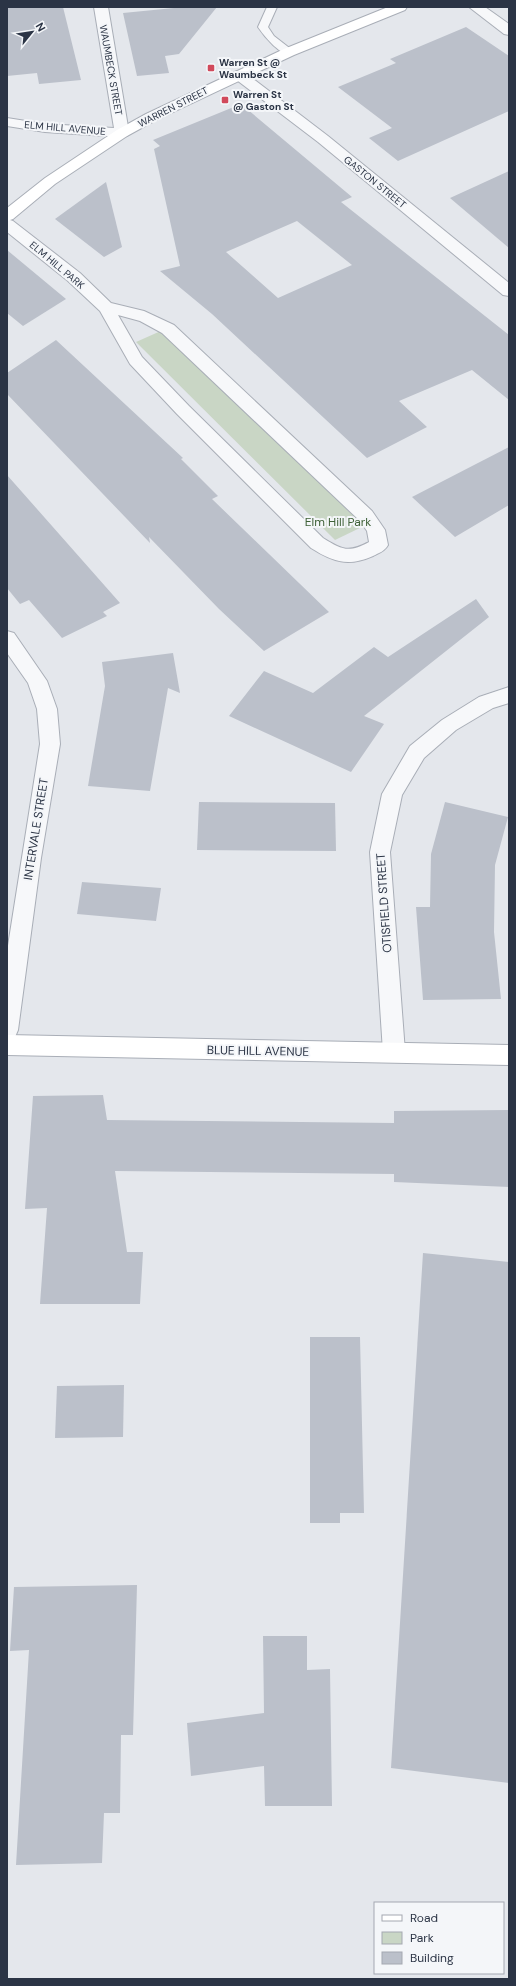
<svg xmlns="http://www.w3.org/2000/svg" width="516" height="1986" font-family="'DM Sans',sans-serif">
<rect width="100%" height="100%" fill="#e4e7ec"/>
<path fill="#c9d6c5" d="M163,330L364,526L335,540L136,342Z"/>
<g fill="#bbc0ca" fill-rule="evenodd">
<path d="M7,7H63L81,80L39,84L37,73L7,76Z"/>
<path d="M184,7H217L179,54L165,56L169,73L137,76L123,13Z"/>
<path d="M466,27L509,56V111L398,161L369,138L392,128L338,87L396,63L390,59Z"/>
<path d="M241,104L352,197L341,202L509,335V400L472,370L399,401L427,427L367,458L212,314L160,271L180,266L154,149L160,146L153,140ZM297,221L352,265L278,298L226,252Z"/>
<path d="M509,171V248L450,198Z"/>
<path d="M106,182L122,247L104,257L55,219Z"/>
<path d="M7,250L66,299L23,326L7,313Z"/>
<path d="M56,340L183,458L181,459L218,496L212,499L329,612L264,651L219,609L149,537L150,543L7,394V373Z"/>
<path d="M509,447V505L455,537L412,497Z"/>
<path d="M7,475L120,603L103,612L107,616L62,638L29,600L20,604L7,588Z"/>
<path d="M476,599L489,617L364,716L384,724L351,772L229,716L264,671L313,693L374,647L388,657Z"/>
<path d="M173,653L180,693L168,688L150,791L88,786L105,686L102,662Z"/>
<path d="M199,802L335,803L336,851L197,850Z"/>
<path d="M445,802L508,817L495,865L494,932L501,999L423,1000L416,907H430L431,854Z"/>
<path d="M82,882L161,888L156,921L77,914Z"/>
<path d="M103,1095L107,1120L394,1123V1111L509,1110V1187L394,1182V1174L115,1171L127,1252H143L140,1304H40L47,1208L25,1209L33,1096Z"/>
<path d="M423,1253L509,1262V1783L391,1768Z"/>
<path d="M310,1337H360L364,1513H340V1523H310Z"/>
<path d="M124,1385L123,1437L55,1438L57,1386Z"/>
<path d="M137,1585L133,1735H121L120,1813H104L102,1863L16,1865L29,1650L10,1651L14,1587Z"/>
<path d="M263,1636H307V1670L330,1669L332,1806H265L264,1766L191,1776L187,1723L264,1713Z"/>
</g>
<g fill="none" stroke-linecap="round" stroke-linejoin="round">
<defs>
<path id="lane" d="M267,7H277L268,27L274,36L292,50L294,52L292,54C281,57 264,36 258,27Z"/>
<g id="street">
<path d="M94,7H108L129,133L127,136L122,137L45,132L7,126V118L45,124L114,128Z"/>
<path d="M469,7H485L509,24V35L504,34Z"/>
<path d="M239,71L244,72L328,136L509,283V296L503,295L318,142L234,78L232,75L234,72Z"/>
<path d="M7,219L13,221L80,273L111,303L144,311L174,325L372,511L385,530L388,545C385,551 379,553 373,556C348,567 333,562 311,548L177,414L130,364L100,311L68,281L7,232ZM118,315L140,321L162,333L360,521L367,531L369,542C349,553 342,550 323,538L189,406L142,357Z"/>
<path d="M7,631L14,633L47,681L57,709L60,744L41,858L18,1030L15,1037L7,1040V952L40,744L37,709L28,683L7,653Z"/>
<path d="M509,687V703L493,708L456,730L424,758L402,795L390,852L405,1052L402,1059L394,1062L386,1059L383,1052L370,852L382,794L410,746L442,720L479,697Z"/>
</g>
<g id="secondary">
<path d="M388,7H407L405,10L294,55L156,120L127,136L55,184L13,219L7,221V208L45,178L117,130L146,114L284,49Z"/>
<path d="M7,1035L509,1045V1065L7,1055Z"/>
</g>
</defs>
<use href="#lane" stroke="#a9aeb7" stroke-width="2"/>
<use href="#street" stroke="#a9aeb7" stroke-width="2"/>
<use href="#secondary" stroke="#a9aeb7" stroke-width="2"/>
<use href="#lane" fill="#f7f8fa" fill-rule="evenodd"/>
<use href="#street" fill="#f7f8fa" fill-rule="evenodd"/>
<use href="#secondary" fill="#fff" fill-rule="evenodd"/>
</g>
<g fill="#d1495b" stroke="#f4f6f9" stroke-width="1.5">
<rect x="207" y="64" width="8" height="8" rx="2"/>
<rect x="221" y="96" width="8" height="8" rx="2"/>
</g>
<g text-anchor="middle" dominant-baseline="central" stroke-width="4" stroke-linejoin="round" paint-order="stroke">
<g font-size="10" font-weight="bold" fill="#2b3445" stroke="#f4f6f9" text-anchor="start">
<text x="219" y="62">Warren St @<tspan x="219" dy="12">Waumbeck St</tspan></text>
<text x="233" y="94">Warren St<tspan x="233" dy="12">@ Gaston St</tspan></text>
</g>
<g font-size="10" fill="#2b3445" stroke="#f4f6f9">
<text transform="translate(111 70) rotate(80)">WAUMBECK STREET</text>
<text transform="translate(173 107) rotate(-27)">WARREN STREET</text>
<text transform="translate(65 128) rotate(5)">ELM HILL AVENUE</text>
<text transform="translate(375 182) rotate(39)">GASTON STREET</text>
<text transform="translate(57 265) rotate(40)">ELM HILL PARK</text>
</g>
<g font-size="12" fill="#3f6138" stroke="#f4f6f9">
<text x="338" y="522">Elm Hill Park</text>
</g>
<g font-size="12" fill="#2b3445" stroke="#f4f6f9">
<text transform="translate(36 829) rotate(-81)">INTERVALE STREET</text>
<text transform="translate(384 903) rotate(-94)">OTISFIELD STREET</text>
<text transform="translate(258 1051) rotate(1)">BLUE HILL AVENUE</text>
</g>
</g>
<rect width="516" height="1986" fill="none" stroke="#2b3445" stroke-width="16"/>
<rect x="374" y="1902" width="130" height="72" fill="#f4f6f9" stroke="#a4a8b1"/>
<rect x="382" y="1915" width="20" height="6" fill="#ffffff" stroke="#a4a8b1"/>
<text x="410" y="1922" font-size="12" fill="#2b3445">Road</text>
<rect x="382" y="1932" width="20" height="12" fill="#c9d6c5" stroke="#a4a8b1"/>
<text x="410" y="1942" font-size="12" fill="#2b3445">Park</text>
<rect x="382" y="1952" width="20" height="12" fill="#bbc0ca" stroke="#a4a8b1"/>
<text x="410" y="1962" font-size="12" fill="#2b3445">Building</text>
<g transform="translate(32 32) rotate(60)" stroke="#f4f6f9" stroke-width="3" paint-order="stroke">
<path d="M0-3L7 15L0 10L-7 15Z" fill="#2b3445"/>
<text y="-6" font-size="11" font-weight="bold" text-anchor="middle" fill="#2b3445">N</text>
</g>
</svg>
